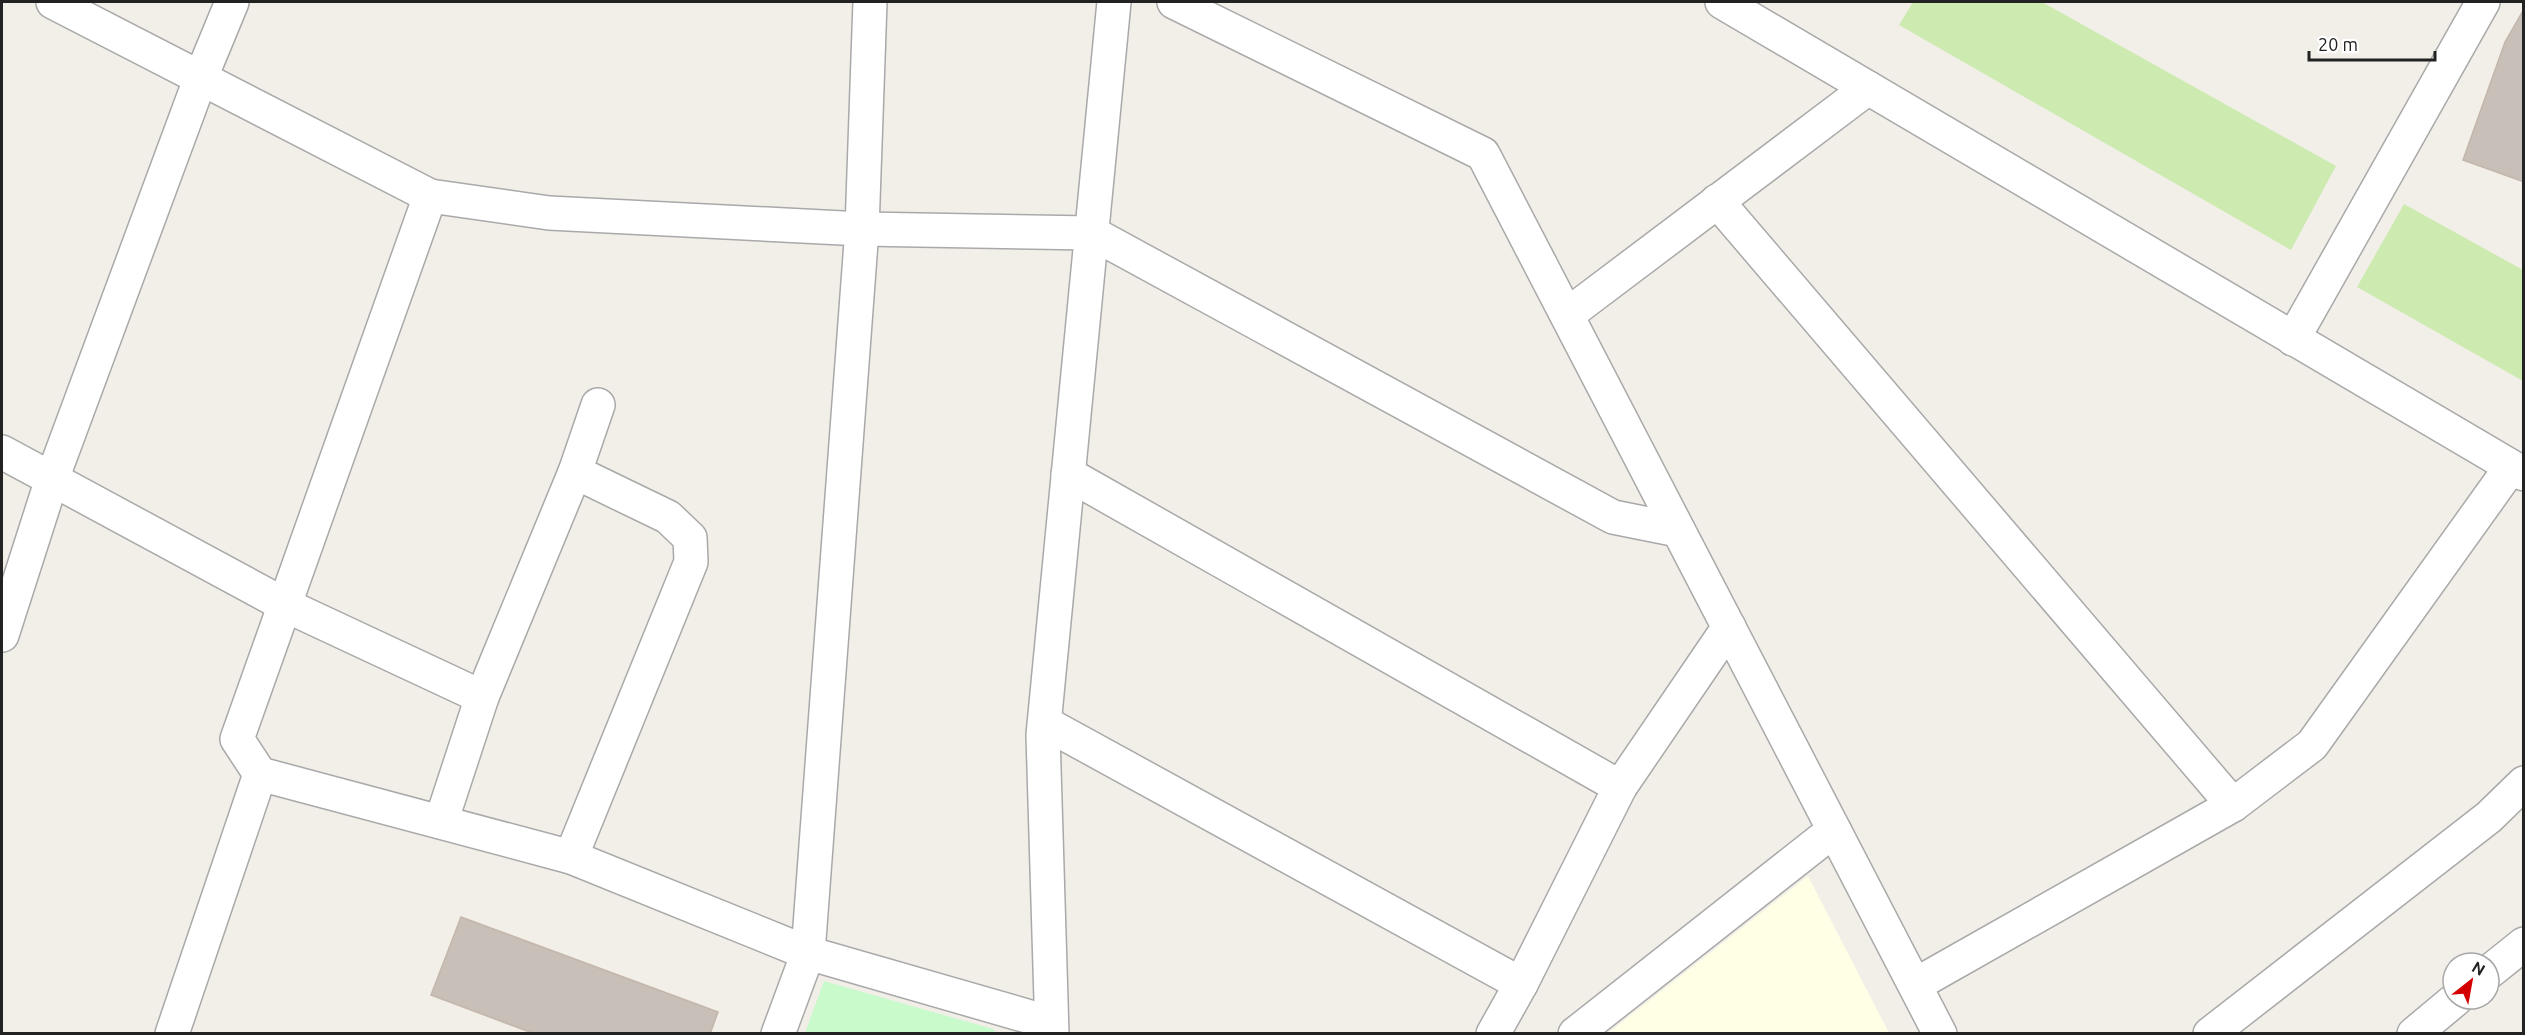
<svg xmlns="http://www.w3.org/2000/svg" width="2525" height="1035" font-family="Ubuntu,sans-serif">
<rect width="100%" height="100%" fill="#f2efe9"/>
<path fill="#ffffe5" d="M1808,876L1889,1033H1608Z"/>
<g fill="#cdebb0">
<path d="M1913,2H2042L2336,166L2291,250L1899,25Z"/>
<path d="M2404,204L2523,270V381L2357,287Z"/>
</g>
<path fill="#c8facc" d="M824,981L993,1029L996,1033H805Z"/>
<g fill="#c7bfb8" stroke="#c4b6ab" stroke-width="1.5">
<path d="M2524,9V182L2463,160L2505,42Z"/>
<path d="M461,917L718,1012L710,1034H535L431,995Z"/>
</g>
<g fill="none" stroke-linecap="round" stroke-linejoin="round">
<defs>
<g id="street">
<path d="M53,2L430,196L549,213L862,229L1092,233L1613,517L1678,530"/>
<path d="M1174,2L1483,154L1940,1034"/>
<path d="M1722,2L2524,474"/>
<path d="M430,196L237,739L260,774L571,857L808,953L1051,1023"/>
<path d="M1717,201L2233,805"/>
<path d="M1567,315L1868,88"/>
<path d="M2293,339L2483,2"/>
<path d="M2,452L285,605L482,697"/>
<path d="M1068,474L1620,787"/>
<path d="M2,635L52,479L201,77L232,2"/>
<path d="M1045,723L1521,984"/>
<path d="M441,822L482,697L575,472L598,405"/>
<path d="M571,857L691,562L690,538L668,517L575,472"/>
<path d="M2489,972L2524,944"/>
<path d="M1915,985L2233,805L2312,745L2511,467"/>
<path d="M172,1034L260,774"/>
<path d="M778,1034L808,953L862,229L870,2"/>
<path d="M1052,1034L1043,735L1114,2"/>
<path d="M1493,1034L1521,984L1620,787L1729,627"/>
<path d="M1575,1034L1834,830"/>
<path d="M2210,1034L2489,817L2524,783"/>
<path d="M2414,1034L2456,999"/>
</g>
</defs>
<use href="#street" stroke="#a9a9a9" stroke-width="36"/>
<use href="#street" stroke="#fff" stroke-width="33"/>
</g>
<rect width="2525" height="1035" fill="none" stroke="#222222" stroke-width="6"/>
<g transform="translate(2471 981) rotate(31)"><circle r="28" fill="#ffffff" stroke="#a7a7a7" stroke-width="1.5"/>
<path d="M0-4.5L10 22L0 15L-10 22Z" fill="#d40000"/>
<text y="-9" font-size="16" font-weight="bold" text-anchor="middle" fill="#222222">N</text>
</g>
<path d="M2309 51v9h126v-9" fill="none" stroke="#222222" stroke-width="3"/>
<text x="2318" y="51" font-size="18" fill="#222222" stroke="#ffffff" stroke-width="4.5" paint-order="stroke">20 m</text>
</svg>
